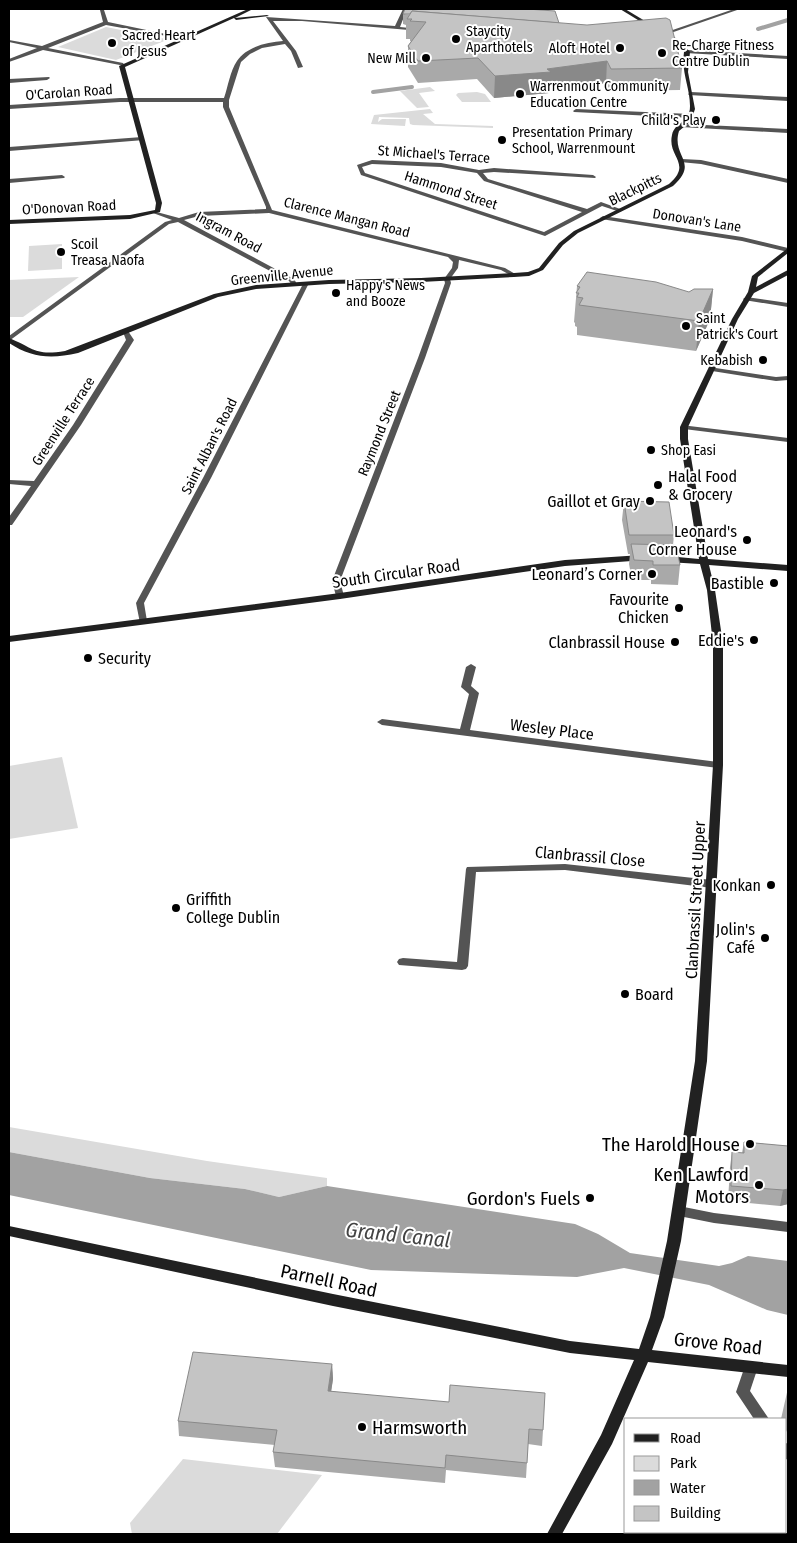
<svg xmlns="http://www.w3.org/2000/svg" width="797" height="1543" font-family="'Fira Sans Condensed',sans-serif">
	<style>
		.green { fill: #dbdbdb }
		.water { fill: #a2a2a2 }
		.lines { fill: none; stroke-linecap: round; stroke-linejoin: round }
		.stream { stroke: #a2a2a2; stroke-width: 4 }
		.street { fill: #545454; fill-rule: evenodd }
		.secondary { fill: #212121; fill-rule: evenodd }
		.wall { fill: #a9a9a9 }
		.shaded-wall { fill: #898989 }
		.building { fill: #c4c4c4; stroke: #898989 }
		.poi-dot { fill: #000; stroke: #fff; stroke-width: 2 }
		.labels { text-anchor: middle; stroke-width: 4; stroke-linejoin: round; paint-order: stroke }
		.far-poi-label { font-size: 14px; fill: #000; stroke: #fff; text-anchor: start }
		.far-street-label { font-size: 14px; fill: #000; stroke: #fff }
		.poi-label { font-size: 16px; fill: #000; stroke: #fff; text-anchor: end }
		.street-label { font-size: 16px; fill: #000; stroke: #fff }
		.near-poi-label { font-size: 19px; fill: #000; stroke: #fff; text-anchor: end }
		.near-street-label { font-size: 19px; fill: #000; stroke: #fff }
		.near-water-label { font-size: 21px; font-style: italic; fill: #434343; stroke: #fff }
	</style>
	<rect width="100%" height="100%" fill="#fff"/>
	<g class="green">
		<path d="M106 27 166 39 167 40 116 60 58 47Z"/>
		<path d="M430 87 435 91 419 93 429 107 417 108 400 91Z"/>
		<path d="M477 92 485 94 491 102H462L456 95 458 93Z"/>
		<path d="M430 109 433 113 423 114 435 124 493 126V128L413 125 410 124 409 118 379 117 378 122 382 119H406L405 126 371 124 374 115Z"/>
		<path d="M62 244V269L28 271 29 246Z"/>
		<path d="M79 277 23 317H9V280Z"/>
		<path d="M62 757 78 828 9 839V766Z"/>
		<path d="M9 1127 207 1161 327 1178V1186L279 1197 245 1189 150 1178 9 1152Z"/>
		<path d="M183 1459 322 1475 277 1534H132L130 1523Z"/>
	</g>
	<path class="water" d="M9 1152 150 1178 245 1189 279 1197 327 1186 575 1224 598 1234 630 1253 719 1266 732 1263 748 1256 788 1261V1315L767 1310 709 1285 624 1268 577 1277 371 1270 9 1195Z"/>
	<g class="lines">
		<g class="stream">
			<path d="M758 29 788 20"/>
			<path d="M373 92 412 87"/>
		</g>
		<g class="street">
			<path d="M101 9 104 10 108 22 185 38 183 39 106 25 48 48 123 63 125 66 43 50 9 62V59L37 48 9 42V40L42 46 103 22 100 10Z"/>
			<path d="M403 9H407L400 27 419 29 421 31 302 21H273L296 51 303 67 298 68 291 51 285 44 262 48 250 54 241 62 229 100V107L272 210 505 268 517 275 512 276 501 270 459 260 458 268 450 279 451 283 425 358 340 581 344 596 340 599 336 596 332 581 418 358 445 283 444 279 452 268 453 262 448 257 269 213 199 216 184 220 294 279 297 284 296 285H292L289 281 178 222 169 224 9 341V336L165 222 172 220 153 213V211L179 218 199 212 266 209V207L223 107V102H120L9 109V105L120 98H224C228 87 230 71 237 61 246 47 267 42 283 41L266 17 395 26Z"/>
			<path d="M734 9H740L662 36 658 35Z"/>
			<path d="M687 50 788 56V59L685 53Z"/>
			<path d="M49 77 50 78 47 80 9 83V79Z"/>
			<path d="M691 92 788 97V101L689 95 688 94Z"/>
			<path d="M576 109 691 114 694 116 691 118 574 112 573 111Z"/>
			<path d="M683 124 788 129V133L681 127V125Z"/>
			<path d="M142 137 144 138V140L9 151V147Z"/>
			<path d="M682 159 701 160 788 179V183L701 164 680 162 679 161Z"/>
			<path d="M372 160 441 163 479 170 494 168 593 175 596 177 595 178 494 172 483 173 488 179 587 209 601 202 623 210 620 212 602 206 545 236 361 175 357 165ZM372 164 441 167 477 173 484 181 582 212 544 232 365 173 362 167Z"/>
			<path d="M62 175 65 177 64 178 9 183V179Z"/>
			<path d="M603 216 742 237 788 248V252L742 241 601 219 600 218Z"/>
			<path d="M304 282 309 283 211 478 144 603 147 621 146 623H140L136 603 203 478Z"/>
			<path d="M746 297 788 303V307L744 300 743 299Z"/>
			<path d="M124 331H128L134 340 81 425 12 525H9V517L31 486 9 484V480L34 481 73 425 126 340 123 332Z"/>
			<path d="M709 367 776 377 788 376V380L776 381 712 371H709Z"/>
			<path d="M681 425 788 438V442L684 429H681Z"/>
			<path d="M471 664 476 667 471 686 479 693 470 730 718 762 723 765 718 768 382 725 377 722 382 719 460 729 469 694 461 687 466 667Z"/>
			<path d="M565 864 712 880 717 884 712 888 565 870 476 872 468 966 466 969 462 970 399 965 397 962 399 959 403 958 457 962 466 869 467 867Z"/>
			<path d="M679 1206 714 1213 788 1222V1232L714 1223 674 1215 672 1211 674 1207Z"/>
			<path d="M751 1361 756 1363 758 1367 750 1391 769 1419H754L736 1392 746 1363Z"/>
			<path d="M786 1443 788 1444V1460L786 1459Z"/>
		</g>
		<g class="secondary">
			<path d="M248 9H253L235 18 267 15 269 16 236 20 234 18 125 67 162 203 160 212 130 219 9 224V220L130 215 155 210 156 203 119 66Z"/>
			<path d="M620 9H625L655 27 651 28Z"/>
			<path d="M663 33C674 34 683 44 690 52L688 72 695 109 691 121 679 131C671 157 700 162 673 186L578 233 563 245 543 270 529 276 514 277 421 282 329 284 256 289 218 297 78 353C51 359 32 358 9 343V338C34 348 34 356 65 351L214 294 256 285 329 280 421 278 514 273 528 272 539 268 559 243 574 231 669 184C693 163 667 157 672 135 675 121 690 124 690 106 690 87 681 73 684 52L677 44 663 35Z"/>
			<path d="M788 248V253L758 277 756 287 786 271 788 270V275L754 293 738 319 688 427V439L708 559 788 565V571L709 565 715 590 723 644V765L707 1061 681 1241 664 1317 652 1350 788 1365V1377L648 1362 612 1444 562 1534H547L601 1435 634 1360 570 1353 333 1306 9 1236V1226L333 1294 570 1341 639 1349 650 1317 667 1241 695 1061 713 765V644L707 590 700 564 667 562 663 559 667 556 699 559 680 439V427L732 319 748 292 752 276Z"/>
			<path d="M642 555 645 556 646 558 645 560 565 566 340 599 9 642V636L340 593 565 560Z"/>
		</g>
	</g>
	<g class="wall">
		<path d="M403 14 559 23 682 68 680 90 610 91 606 83 550 90 549 93 494 98 477 79 418 83 408 67V46L411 41H410V39H406V25L403 24Z"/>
		<path d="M577 286 689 292 713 289 710 319 696 351 577 335V327L575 326V323L574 322Z"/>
		<path d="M624 501 674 535 673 545 680 565 678 585 651 584V580H632L629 564 630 554H628L622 520Z"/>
		<path d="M744 1142 788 1146V1204L780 1206 728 1201 730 1167 732 1152 742 1153Z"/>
		<path d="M332 1364 333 1379 331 1391 543 1430 542 1446 528 1444 526 1478 446 1470 445 1483 275 1467 273 1452 275 1445 179 1436 178 1421Z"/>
		<path d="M788 1388V1434L786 1430V1419H781Z"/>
	</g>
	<g class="shaded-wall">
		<path d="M607 61 606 83 550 90 549 93 494 98 495 76Z"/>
		<path d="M713 289 710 319 696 351 699 321Z"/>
		<path d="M788 1189V1204L780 1206 783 1190Z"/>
		<path d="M332 1364 333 1379 329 1406 328 1391Z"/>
	</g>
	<g class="building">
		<path d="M405 9H527L555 11 559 23 412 11 410 14H403Z"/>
		<path d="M412 11 587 25 666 18 670 20 682 68 611 69 607 61 547 69 551 72 495 76 478 58 418 61 408 46 426 22 410 21 412 19H407Z"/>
		<path d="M587 272 656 282 689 292 694 289H713L699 321 579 305 583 298 577 297 579 293H576L580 287 577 286Z"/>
		<path d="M624 501 669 502 674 535H629Z"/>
		<path d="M631 544 676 545 680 565H653V561L634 560Z"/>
		<path d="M744 1142 788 1146V1189L783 1190 731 1186 732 1152 744 1153Z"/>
		<path d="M193 1352 332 1364 328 1391 449 1402 450 1385 545 1393 543 1430 529 1429 527 1463 446 1455 445 1468 273 1452 277 1430 178 1421Z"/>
		<path d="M650 1532H657L660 1534H648Z"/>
	</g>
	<g class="poi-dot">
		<circle cx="456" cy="39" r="5"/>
		<circle cx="112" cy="43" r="5"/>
		<circle cx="620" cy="48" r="5"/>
		<circle cx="662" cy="53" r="5"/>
		<circle cx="426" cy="58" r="5"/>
		<circle cx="520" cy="94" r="5"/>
		<circle cx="716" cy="120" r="5"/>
		<circle cx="502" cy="140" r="5"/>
		<circle cx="61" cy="252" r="5"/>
		<circle cx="336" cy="293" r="5"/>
		<circle cx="686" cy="326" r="5"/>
		<circle cx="763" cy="360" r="5"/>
		<circle cx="651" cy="450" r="5"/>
		<circle cx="658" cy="485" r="5"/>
		<circle cx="650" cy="501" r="5"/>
		<circle cx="747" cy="540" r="5"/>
		<circle cx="652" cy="574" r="5"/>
		<circle cx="774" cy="583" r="5"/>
		<circle cx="679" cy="608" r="5"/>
		<circle cx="754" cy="640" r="5"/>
		<circle cx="675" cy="642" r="5"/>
		<circle cx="88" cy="658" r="5"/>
		<circle cx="771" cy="885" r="5"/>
		<circle cx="176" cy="908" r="5"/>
		<circle cx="765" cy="938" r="5"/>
		<circle cx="625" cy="994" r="5"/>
		<circle cx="750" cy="1144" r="5"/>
		<circle cx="759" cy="1185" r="5"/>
		<circle cx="590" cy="1198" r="5"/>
		<circle cx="362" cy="1427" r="5"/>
	</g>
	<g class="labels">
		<g class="far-poi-label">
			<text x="466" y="36">Staycity<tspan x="466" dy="16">Aparthotels</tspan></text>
			<text x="122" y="40">Sacred Heart<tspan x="122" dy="16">of Jesus</tspan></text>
			<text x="672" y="50">Re-Charge Fitness<tspan x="672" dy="16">Centre Dublin</tspan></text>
			<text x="610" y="53" text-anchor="end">Aloft Hotel</text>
			<text x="416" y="63" text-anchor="end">New Mill</text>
			<text x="530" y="91">Warrenmout Community<tspan x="530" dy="16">Education Centre</tspan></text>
			<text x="706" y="125" text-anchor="end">Child's Play</text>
			<text x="512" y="137">Presentation Primary<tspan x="512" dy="16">School, Warrenmount</tspan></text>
			<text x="71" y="249">Scoil<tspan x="71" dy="16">Treasa Naofa</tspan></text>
			<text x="346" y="290">Happy's News<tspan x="346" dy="16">and Booze</tspan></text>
			<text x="696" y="323">Saint<tspan x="696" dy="16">Patrick's Court</tspan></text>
			<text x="753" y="365" text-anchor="end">Kebabish</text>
			<text x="661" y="455">Shop Easi</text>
		</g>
		<g class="far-street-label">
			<text transform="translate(69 92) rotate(-4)" y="5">O'Carolan Road</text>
			<text transform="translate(434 154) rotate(4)" y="5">St Michael's Terrace</text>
			<text transform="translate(635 189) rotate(-26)" y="5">Blackpitts</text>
			<text transform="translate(451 190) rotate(18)" y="5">Hammond Street</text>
			<text transform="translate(69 207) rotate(-3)" y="5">O'Donovan Road</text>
			<text transform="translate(347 217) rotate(14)" y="5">Clarence Mangan Road</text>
			<text transform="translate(697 220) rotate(9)" y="5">Donovan's Lane</text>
			<text transform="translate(229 232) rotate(28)" y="5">Ingram Road</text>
			<text transform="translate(282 275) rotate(-6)" y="5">Greenville Avenue</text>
			<text transform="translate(63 421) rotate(-57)" y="5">Greenville Terrace</text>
			<text transform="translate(379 433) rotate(-68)" y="5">Raymond Street</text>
			<text transform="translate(209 446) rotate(-63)" y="5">Saint Alban's Road</text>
		</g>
		<g class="poi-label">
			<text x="668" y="482" text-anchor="start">Halal Food<tspan x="668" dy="18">&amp; Grocery</tspan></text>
			<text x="640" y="507">Gaillot et Gray</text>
			<text x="737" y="537">Leonard's<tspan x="737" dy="18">Corner House</tspan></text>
			<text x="642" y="580">Leonard’s Corner</text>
			<text x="764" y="589">Bastible</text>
			<text x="669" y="605">Favourite<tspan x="669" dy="18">Chicken</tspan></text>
			<text x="744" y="646">Eddie's</text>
			<text x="665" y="648">Clanbrassil House</text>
			<text x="98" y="664" text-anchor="start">Security</text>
			<text x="761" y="891">Konkan</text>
			<text x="186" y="905" text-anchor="start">Griffith<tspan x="186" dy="18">College Dublin</tspan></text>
			<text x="755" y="935">Jolin's<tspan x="755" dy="18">Café</tspan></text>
			<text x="635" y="1000" text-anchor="start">Board</text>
		</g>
		<g class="street-label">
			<text transform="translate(396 573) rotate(-8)" y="6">South Circular Road</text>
			<text transform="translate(552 729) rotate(7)" y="6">Wesley Place</text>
			<text transform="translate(590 856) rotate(5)" y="6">Clanbrassil Close</text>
			<text transform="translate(695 900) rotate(-87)" y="6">Clanbrassil Street Upper</text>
		</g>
		<g class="near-poi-label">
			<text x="740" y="1151">The Harold House</text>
			<text x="749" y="1181">Ken Lawford<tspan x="749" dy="22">Motors</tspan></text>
			<text x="580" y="1205">Gordon's Fuels</text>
			<text x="372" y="1434" text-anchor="start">Harmsworth</text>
		</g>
		<g class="near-street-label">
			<text transform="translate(329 1280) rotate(12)" y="7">Parnell Road</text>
			<text transform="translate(718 1343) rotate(6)" y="7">Grove Road</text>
		</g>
		<g class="near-water-label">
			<text transform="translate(398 1235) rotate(6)" y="7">Grand Canal</text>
		</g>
	</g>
	<rect width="797" height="1543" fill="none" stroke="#000000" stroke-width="20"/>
	<rect x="624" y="1418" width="162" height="115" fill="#ffffff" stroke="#999999"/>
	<rect x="634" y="1434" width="25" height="8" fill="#212121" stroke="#999999"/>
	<text x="670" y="1443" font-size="15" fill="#000000">Road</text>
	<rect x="634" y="1456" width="25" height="15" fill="#dbdbdb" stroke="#999999"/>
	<text x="670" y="1468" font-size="15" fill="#000000">Park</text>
	<rect x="634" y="1480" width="25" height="15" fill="#a2a2a2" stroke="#999999"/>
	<text x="670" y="1493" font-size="15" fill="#000000">Water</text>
	<rect x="634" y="1506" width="25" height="15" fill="#c4c4c4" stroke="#999999"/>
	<text x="670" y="1518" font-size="15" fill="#000000">Building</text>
</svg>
